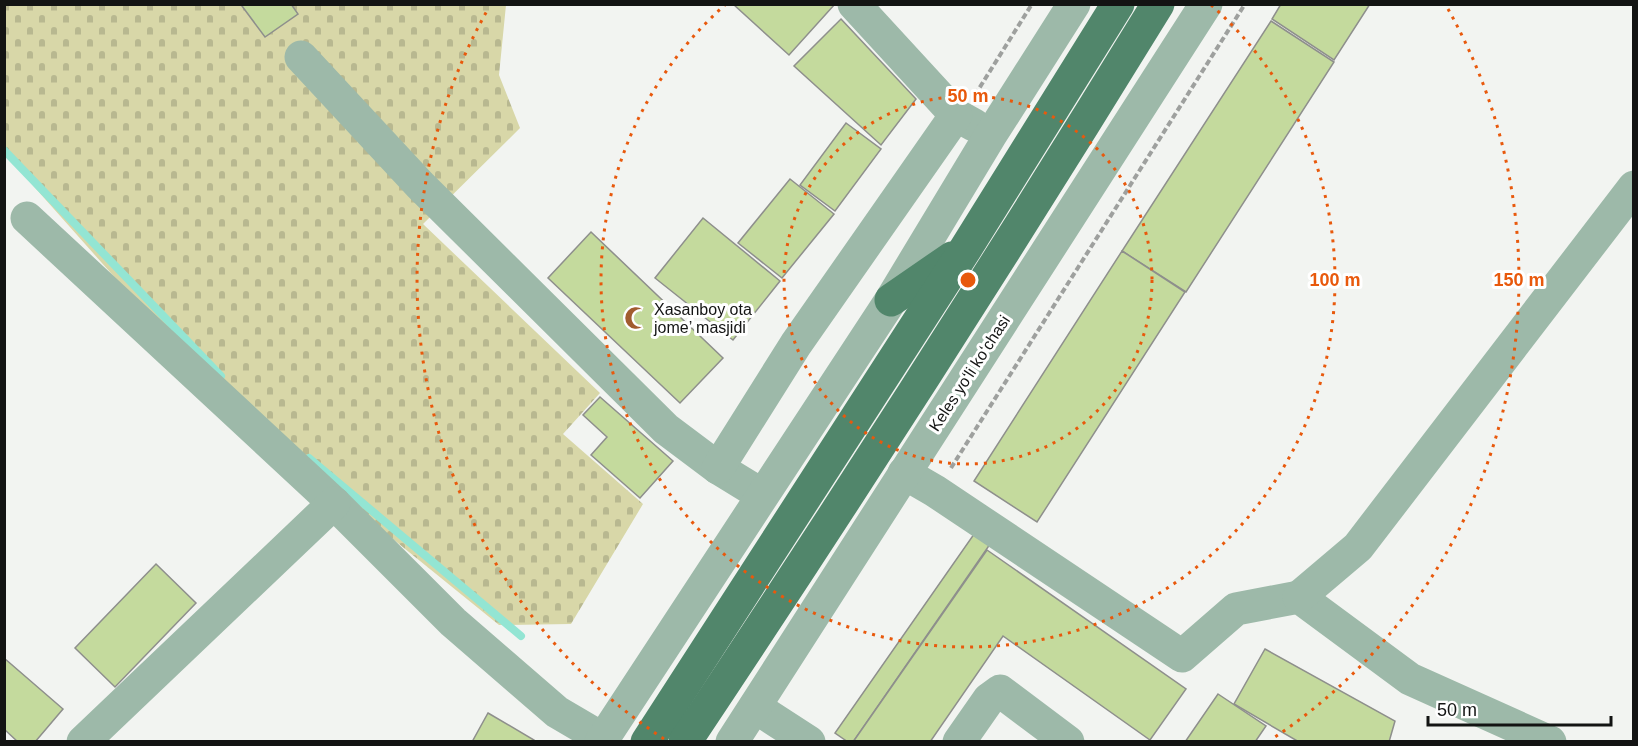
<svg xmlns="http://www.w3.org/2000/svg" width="1638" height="746" font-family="Helvetica,sans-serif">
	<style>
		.cemetery { fill: url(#cemetery-stones) }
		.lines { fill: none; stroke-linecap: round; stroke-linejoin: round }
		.stream { stroke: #93e5d3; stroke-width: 8 }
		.building { fill: #c4da9d; stroke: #8e8f8c; stroke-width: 1.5 }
		.path { stroke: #9ea09e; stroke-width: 4; stroke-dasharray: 6 3; stroke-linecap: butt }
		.minor { stroke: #9db9a9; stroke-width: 33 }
		.major { stroke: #51866b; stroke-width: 33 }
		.ring { fill: none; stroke: #e8590c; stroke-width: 3; stroke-dasharray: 3 6 }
		.labels { text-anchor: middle; stroke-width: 6; stroke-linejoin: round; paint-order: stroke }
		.poi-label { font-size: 16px; fill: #131413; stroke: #fff; text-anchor: start }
		.street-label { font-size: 16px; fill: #131413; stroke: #fff }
		.centre { fill: #e8590c; stroke: #fff; stroke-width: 3 }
		.ring-label { font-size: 18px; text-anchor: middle; font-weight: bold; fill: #e8590c; stroke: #fff; stroke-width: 6; stroke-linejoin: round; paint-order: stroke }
	</style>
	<defs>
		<pattern id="cemetery-stones" width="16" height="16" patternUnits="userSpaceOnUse" patternTransform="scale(1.5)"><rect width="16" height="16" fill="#d8d7a8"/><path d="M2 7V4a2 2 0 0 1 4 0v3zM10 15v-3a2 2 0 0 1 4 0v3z" fill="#b8b890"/></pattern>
	</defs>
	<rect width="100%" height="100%" fill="#f2f4f1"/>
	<path class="cemetery" d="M4 5H506L499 75 520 128 423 224 600 393 563 434 643 504 571 624 499 625 230 407 5 154Z"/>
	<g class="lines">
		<g class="stream">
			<path d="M4 150 221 376"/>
			<path d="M309 458 521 636"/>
		</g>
	</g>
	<g class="building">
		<path d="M244 4H291L298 14 265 37 242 6Z"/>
		<path d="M733 4H835L789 55Z"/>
		<path d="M1281 4H1370L1334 60 1272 19Z"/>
		<path d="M841 19 916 99 881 145 794 66Z"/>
		<path d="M1271 21 1334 62 1186 292 1122 251Z"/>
		<path d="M846 123 881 149 835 211 800 185Z"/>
		<path d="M790 179 834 214 782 278 738 243Z"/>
		<path d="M703 218 780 281 733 340 655 278Z"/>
		<path d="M591 232 723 358 680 403 548 278Z"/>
		<path d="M1122 251 1185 292 1037 522 974 481Z"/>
		<path d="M600 397 673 461 640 498 591 455 607 437 583 415Z"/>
		<path d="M979 527 995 537 853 742H848L835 733Z"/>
		<path d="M987 550 1186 689 1150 740 1003 636 930 742H853Z"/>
		<path d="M156 564 196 603 115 687 75 648Z"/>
		<path d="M1265 649 1395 721 1389 742H1299L1234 704Z"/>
		<path d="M4 658 63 709 35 742H18L4 729Z"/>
		<path d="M1218 694 1266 726 1255 742H1185Z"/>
		<path d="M488 713 534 740 533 742H472Z"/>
	</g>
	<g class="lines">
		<g class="path">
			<path d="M975 95 1032 4"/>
			<path d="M951 468 1245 4"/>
		</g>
		<g class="minor">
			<path d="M854 4 956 115 974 125"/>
			<path d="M301 57 420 185 666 429 718 468 762 495"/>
			<path d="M27 218 334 503 453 622 557 712 603 739"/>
			<path d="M718 468 796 344 956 115"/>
			<path d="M904 473 935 491 1182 656 1236 609 1299 597 1410 679 1550 742"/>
			<path d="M1299 597 1358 547 1634 187"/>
			<path d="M755 707 809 742"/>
			<path d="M83 742 334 503"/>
			<path d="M601 742 891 300 990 136 1074 4"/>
			<path d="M732 742 1206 4"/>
			<path d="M959 742 989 699 1000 691 1068 742"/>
		</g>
		<g class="major">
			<path d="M891 300 952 258"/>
			<path d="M647 742 966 248 1118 4"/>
			<path d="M685 742C847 499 1005 253 1158 4"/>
		</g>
	</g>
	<g class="ring">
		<circle cx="968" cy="280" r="184"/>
		<path d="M1211 5A367 367 0 1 1 725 5"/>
		<path d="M664 739A551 551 0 0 1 488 9M1448 9A551 551 0 0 1 1272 739"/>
	</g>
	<defs>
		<g id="mosque-bare" transform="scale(1.8)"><path d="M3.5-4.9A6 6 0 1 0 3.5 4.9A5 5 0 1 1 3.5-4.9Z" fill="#a15c2f" stroke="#fff" stroke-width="2.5" paint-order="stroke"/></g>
	</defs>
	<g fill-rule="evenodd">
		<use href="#mosque-bare" x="636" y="318"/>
	</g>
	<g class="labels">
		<g class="poi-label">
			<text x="654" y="315">Xasanboy ota<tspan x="654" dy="18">jome’ masjidi</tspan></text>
		</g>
		<g class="street-label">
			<text transform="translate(969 373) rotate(-57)" y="6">Keles yoʻli koʻchasi</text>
		</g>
	</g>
	<circle cx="968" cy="280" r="9" class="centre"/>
	<g class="ring-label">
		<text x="968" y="102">50 m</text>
		<text x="1335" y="286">100 m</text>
		<text x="1519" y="286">150 m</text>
	</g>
	<rect width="1638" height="746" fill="none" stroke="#131413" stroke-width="12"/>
	<path d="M1428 716v9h183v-9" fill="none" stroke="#131413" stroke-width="3"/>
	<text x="1437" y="716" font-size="18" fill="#131413" stroke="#ffffff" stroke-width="4.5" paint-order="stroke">50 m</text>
</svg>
